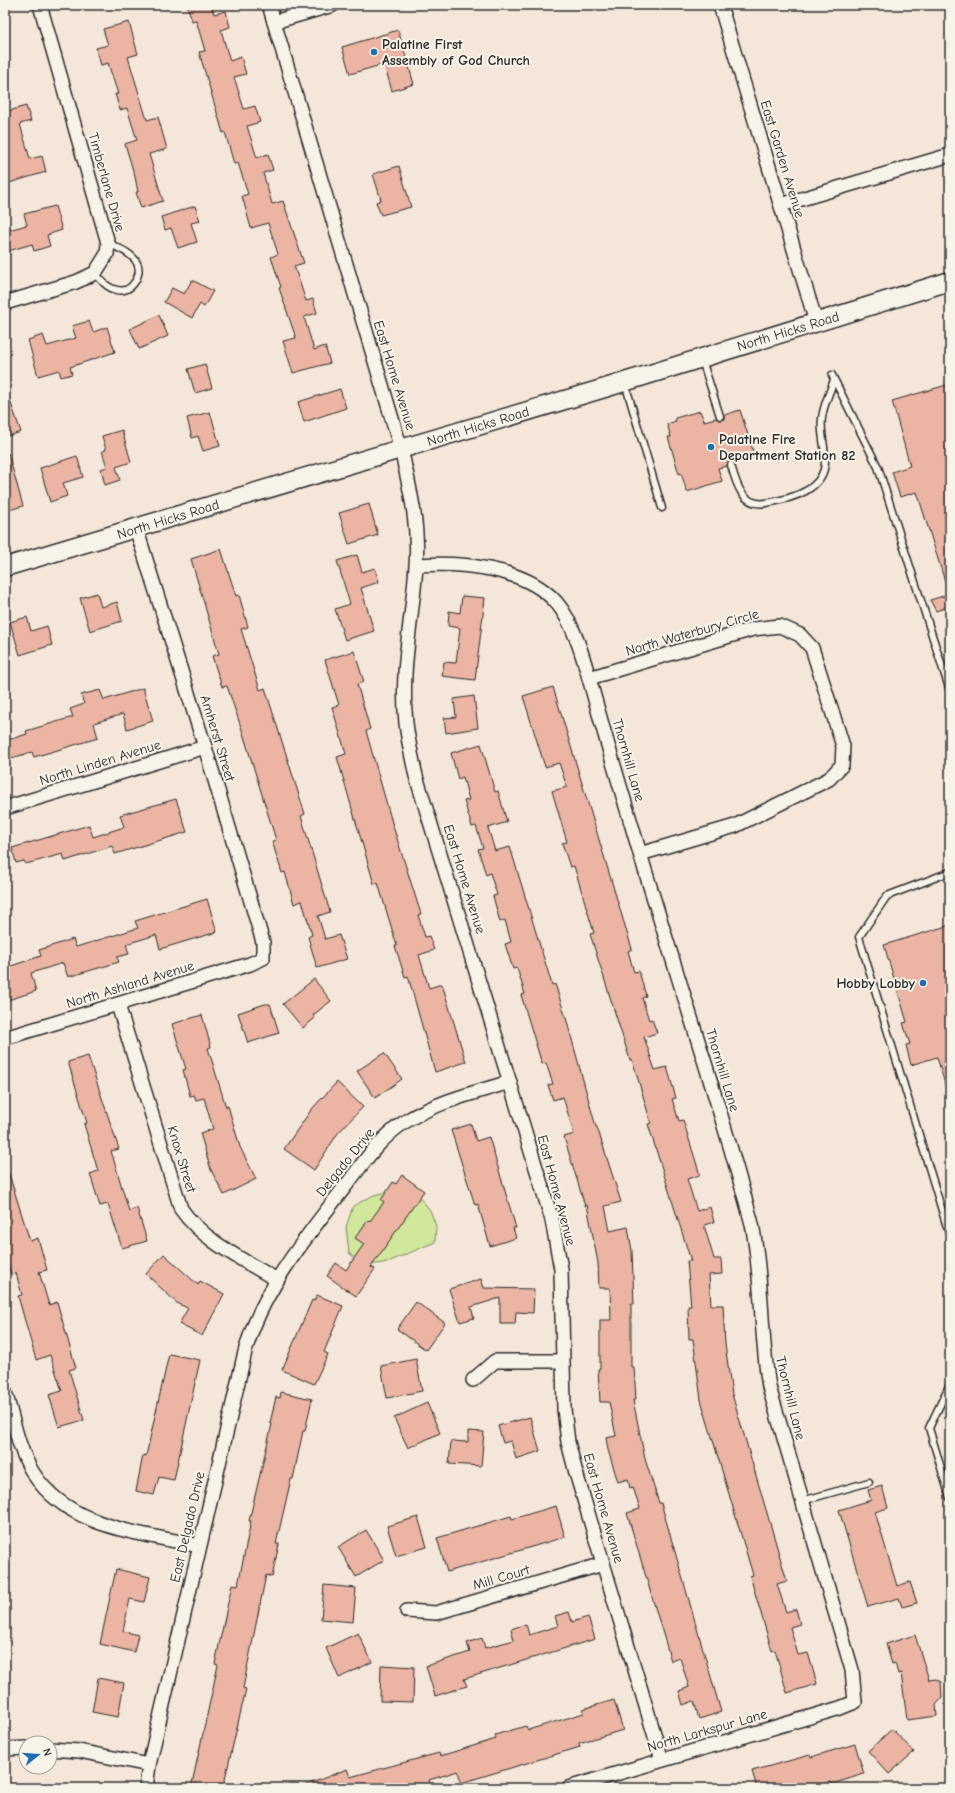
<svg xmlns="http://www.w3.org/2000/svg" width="955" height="1793" font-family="'Comic Neue',sans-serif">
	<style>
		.green { fill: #d1e79c; stroke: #7e8964 }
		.building { fill: #ecb4a2; stroke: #2b2b2b }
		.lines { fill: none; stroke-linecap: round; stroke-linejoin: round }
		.lane-casing { stroke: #2b2b2b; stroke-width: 9 }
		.street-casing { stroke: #2b2b2b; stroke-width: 16 }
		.secondary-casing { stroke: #2b2b2b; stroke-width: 21 }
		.lane { stroke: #f7f3e8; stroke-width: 6 }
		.street { stroke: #f7f3e8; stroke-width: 13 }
		.secondary { stroke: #f7f3e8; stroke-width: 18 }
		.poi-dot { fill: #1f6fb2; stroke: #f7f3e8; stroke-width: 1.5 }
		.labels { text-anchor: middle; stroke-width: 4; stroke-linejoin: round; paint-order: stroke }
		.poi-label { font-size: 14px; font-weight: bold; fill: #2b2b2b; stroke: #f7f3e8; text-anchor: start }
		.street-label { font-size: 14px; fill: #2b2b2b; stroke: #f7f3e8 }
	</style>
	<rect width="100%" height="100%" fill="#f5e6da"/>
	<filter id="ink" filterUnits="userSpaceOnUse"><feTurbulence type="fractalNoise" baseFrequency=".025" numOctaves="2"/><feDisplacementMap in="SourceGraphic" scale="8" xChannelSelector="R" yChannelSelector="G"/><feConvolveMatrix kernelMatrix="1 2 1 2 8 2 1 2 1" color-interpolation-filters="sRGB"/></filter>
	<g filter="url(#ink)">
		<path class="green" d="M400 1189 419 1197 430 1210 436 1226 435 1242 388 1262 364 1266 349 1253 346 1227 353 1206 374 1195Z"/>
		<g class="building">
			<path d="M187 5H211L214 14 226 11 230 27 221 30 230 61 241 57 246 74 234 77 244 109 255 106 260 122 247 126 257 158 268 154 273 170 263 173 272 204 283 201 304 263 294 266 306 301 313 299 317 313 304 317 314 350 325 346 330 363 293 373 283 341 296 338 279 288 281 287 271 257 278 254 268 223 251 228 242 196 248 194 238 163 234 164 225 132 223 133 199 52 205 51 196 20 192 21Z"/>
			<path d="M129 22 138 54 128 57 147 120 158 117 167 149 149 154 163 201 141 208 136 192H138L135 177 125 144 137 140 127 108 120 110 115 94H118L108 63 101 65 96 48 108 45 103 29Z"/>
			<path d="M398 30 414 84 392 91 384 64 350 74 342 47Z"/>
			<path d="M26 106 31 121 20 124 30 159 42 156 46 172 9 183 5 169V112Z"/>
			<path d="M399 166 411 207 381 215 376 202 381 200 373 174Z"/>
			<path d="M55 206 62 230 47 235 50 246 34 251 32 244 5 252V231L27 225 24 214Z"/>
			<path d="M195 206 200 221 191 223 197 242 178 248 171 228 165 230 161 217Z"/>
			<path d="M192 280 213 291 204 307 200 304 192 318 164 302 172 288 184 294Z"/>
			<path d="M159 315 168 336 139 349 130 329Z"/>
			<path d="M89 321 93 332 107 327 115 352 70 367 72 374 61 377 59 370 38 376 28 340 43 335 47 346 76 338 72 326Z"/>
			<path d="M205 364 212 388 195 393 188 369Z"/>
			<path d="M950 384V587L947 588 917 492 900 497 892 472 910 466 892 401Z"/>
			<path d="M340 389 346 408 304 422 298 402Z"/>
			<path d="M5 392H7L21 432 5 437Z"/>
			<path d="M740 410 755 457 735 463 732 461H729L727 466 718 468 722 481 687 492 681 473 679 474 668 437H671L667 424 676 421 675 418 700 411 704 421 716 418 721 420 724 419V415Z"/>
			<path d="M210 412 220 446 203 451 198 436 192 438 187 418Z"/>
			<path d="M122 430 131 462 116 467 120 480 105 485 101 469 107 467 102 451 106 450 102 436Z"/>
			<path d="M8 453 23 506 5 511V454Z"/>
			<path d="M77 456 83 477 63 483 67 496 50 502 40 468Z"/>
			<path d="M369 504 378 535 349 544 339 513Z"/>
			<path d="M221 549 236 596 239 595 248 627 241 629 260 690 265 688 305 814 301 816 330 912 318 916 325 939 339 935 347 959 317 968 308 937 312 935 302 901 294 904 285 872 282 873 272 841 276 840 242 730 227 686 222 687 212 656 219 654 191 559Z"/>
			<path d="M357 555 362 572 375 568 379 582 361 588 374 631 345 640 335 609 350 604 337 561Z"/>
			<path d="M97 593 101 607 117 602 122 621 90 631 80 598Z"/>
			<path d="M950 594V606L936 611 930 600Z"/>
			<path d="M462 596 485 598 475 680 442 676 444 662 456 663 460 628 448 626 449 611 460 613Z"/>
			<path d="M27 617 31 631 47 626 52 645 20 655 10 622Z"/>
			<path d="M354 651 364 682 357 684 370 729 366 731 393 826 421 914 418 915 425 937 429 936 434 950 419 955 429 988 442 984 466 1062 435 1072 408 976 405 977 395 946H397L378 883 374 884 337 757 346 754 332 707 339 705 325 660Z"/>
			<path d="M553 687 632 949 628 951 634 972 639 971 646 996 642 998 649 1020 652 1019 657 1033 644 1037 655 1070 667 1067 676 1098 672 1099 679 1121 683 1120 700 1175 687 1179 697 1211 710 1207 714 1222 704 1225 714 1259H721L722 1274 709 1275 711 1305H723L725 1344 732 1394 787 1581 777 1584 786 1612 796 1609 800 1624 790 1627 798 1655 808 1653 817 1684 787 1693 775 1650 772 1651 750 1576 753 1575 701 1400 693 1339H689L688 1306H691L687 1261H691L648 1124 651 1123 632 1059 630 1060 590 934 594 933 574 866 570 867 562 843 567 842 552 791 567 787 559 763 545 767 523 696Z"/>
			<path d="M143 688 153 721 127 729 123 714 94 723 98 738 34 757 32 752 5 760V741L27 734 26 731 73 717 70 709 84 704 81 695 100 690 104 700Z"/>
			<path d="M474 696 478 728 446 733 444 718 456 717 454 699Z"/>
			<path d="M481 744 495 792 498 791 507 822 488 828 495 851 510 847 552 985 555 984 566 1018 596 1127H597L621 1202 605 1206 610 1231 628 1227 632 1251 634 1304H631V1367H634L636 1400H633L645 1459 659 1503H661L721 1712 699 1719 694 1701 683 1705 679 1691 689 1687 680 1658 671 1661 627 1513 640 1509 633 1487 630 1488 628 1479 618 1482 608 1450 606 1438 616 1436 609 1402H600L598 1369H600V1320H611L610 1288H599L598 1263 587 1205 585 1206 564 1137 574 1134 563 1097 553 1100 548 1085 553 1084 546 1063 542 1064 521 995 525 994 517 968 513 969 505 944 511 942 505 920 500 922 493 896 497 895 490 873 486 875 478 849 483 848 476 826 472 827 464 801 469 800 463 777 458 779 451 753Z"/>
			<path d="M176 799 187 832 115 854 112 846 65 861 63 854 26 864 24 861 16 863 12 848 89 825 93 837 124 827 120 815Z"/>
			<path d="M207 899 217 932 160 949 156 935 126 944 129 954 117 957 119 962 68 977 63 963 31 973 36 991 5 1001V968L41 956 39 950 73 939 76 947 138 928 135 921Z"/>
			<path d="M950 925V1090L947 1091 937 1057 911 1065 906 1045 910 1044 903 1023 907 1022 884 945Z"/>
			<path d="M314 979 331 1001 313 1015 315 1018 303 1028 283 1004Z"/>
			<path d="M265 1004H270L279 1033 248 1043 238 1013Z"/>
			<path d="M202 1015 211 1047 208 1048 226 1107 228 1106 240 1147 256 1179 224 1195 211 1170 200 1133 213 1129 204 1098 196 1100 194 1095 190 1096 183 1070 186 1069 172 1024Z"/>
			<path d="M384 1053 402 1079 375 1098 357 1071Z"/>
			<path d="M88 1056 119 1149 111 1151 129 1211 137 1208 147 1241 122 1248 108 1204 100 1206 90 1174 98 1171 84 1124 87 1123 68 1062Z"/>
			<path d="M337 1082 363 1107 338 1133 314 1170 284 1149 311 1110Z"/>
			<path d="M471 1124 476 1141 489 1137 516 1228H513L516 1238 490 1246 478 1204 475 1205 451 1130Z"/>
			<path d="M5 1171H8L30 1241 38 1238 47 1270 39 1272 49 1305 57 1302 76 1368 69 1370 84 1420 59 1427 49 1395 62 1391 50 1355 36 1360 18 1296 22 1295 16 1273 11 1274 5 1254Z"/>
			<path d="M402 1175 424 1191 371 1267 375 1269 356 1296 327 1276 336 1263 346 1270 364 1244 355 1238 368 1220 370 1221 384 1202 381 1200 393 1182 396 1184Z"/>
			<path d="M164 1254 198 1285 200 1281 224 1294 202 1336 179 1324 188 1308 178 1304 146 1274Z"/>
			<path d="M481 1279 484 1288 534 1289 533 1313 516 1312 515 1324H500V1298L471 1307 474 1318 460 1322 449 1289Z"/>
			<path d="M317 1295 343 1306 324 1352 328 1354 314 1384 282 1370 312 1300 314 1301Z"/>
			<path d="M416 1302 445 1323 426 1350 397 1329Z"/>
			<path d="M169 1354 200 1360 174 1480 159 1477 154 1495 136 1491 143 1455 146 1456Z"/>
			<path d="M416 1359 422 1391 387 1398 381 1366Z"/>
			<path d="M281 1392 312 1399 305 1431H303L293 1479H291L276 1544H279L272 1577 266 1575 243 1688 246 1689 223 1788H191L218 1665 215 1664 232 1584 238 1585 251 1521H249L272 1424 270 1423 276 1397 280 1398Z"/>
			<path d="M427 1403 440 1433 408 1448 394 1418Z"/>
			<path d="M530 1417 540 1451 516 1459 511 1441 503 1443 498 1426Z"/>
			<path d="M468 1431 484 1432 481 1466 449 1464 451 1441 468 1442Z"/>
			<path d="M882 1486 888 1508 875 1512 897 1586 910 1582 917 1603 902 1607 899 1598 868 1607 839 1510 871 1500 868 1490Z"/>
			<path d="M556 1506 565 1537 447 1572 437 1538 511 1516 512 1519Z"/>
			<path d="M418 1517 427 1547 396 1556 387 1526Z"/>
			<path d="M366 1530 384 1560 356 1577 338 1547Z"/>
			<path d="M116 1569 150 1577 144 1602 130 1599 123 1631 138 1635 134 1652 100 1644Z"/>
			<path d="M324 1585 356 1588 353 1622 321 1619Z"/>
			<path d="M569 1612 572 1622 588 1617 595 1639 464 1679 467 1686 435 1696 426 1666 470 1652 467 1643 482 1638 485 1648 514 1640 511 1629 526 1624 529 1635 558 1626 555 1616Z"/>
			<path d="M358 1633 372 1662 339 1678 326 1648Z"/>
			<path d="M915 1635 929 1680 936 1679 941 1682 942 1698 936 1705 937 1716 907 1720 901 1673 898 1674 895 1663 892 1664 886 1644Z"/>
			<path d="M381 1665 414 1667 413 1702 380 1701Z"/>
			<path d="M98 1678 124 1683 118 1717 92 1712Z"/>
			<path d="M614 1700 623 1730 579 1743 580 1747 461 1783 458 1771 429 1780 431 1788H299L347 1769 350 1777 439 1753 440 1756 496 1739 495 1735 526 1726 528 1730 584 1713 583 1709Z"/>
			<path d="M892 1729 914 1752 889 1774 868 1751Z"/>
			<path d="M855 1744 864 1774 832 1784 831 1782 811 1788H757L752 1771 810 1755 811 1757Z"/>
		</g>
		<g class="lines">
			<g class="lane-casing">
				<g id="lane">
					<path d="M95 273C102 281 107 288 117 290 131 294 143 275 137 263 132 253 118 248 108 243"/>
					<path d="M702 360 720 416"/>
					<path d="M832 375 878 467 950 691"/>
					<path d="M625 383 662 508"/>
					<path d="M731 465C736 483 742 507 766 503 791 499 827 490 825 458 825 446 820 431 822 418 823 406 830 392 834 380"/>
					<path d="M950 872 887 896 859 937 950 1237"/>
					<path d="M950 1384 929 1428 950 1498"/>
					<path d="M802 1501 869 1482"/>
				</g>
			</g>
			<g class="street-casing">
				<g id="street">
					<path d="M269 5 401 449C410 489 419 524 416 565 413 617 400 670 406 723 408 741 412 758 416 776L552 1220 561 1269 564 1409 568 1442 576 1473 662 1760"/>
					<path d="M720 5 816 322"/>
					<path d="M274 22 333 5"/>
					<path d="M781 205 950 155"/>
					<path d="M5 303 76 282 95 273 107 254 108 243 40 5"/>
					<path d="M417 565C460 562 525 567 556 602 577 626 587 672 596 703 607 743 619 783 631 823 670 957 716 1089 752 1224 763 1278 760 1333 769 1387L852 1670 855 1702 840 1708 568 1788"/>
					<path d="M589 678 753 629 780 626 800 635 812 648 843 746 842 765 829 779 735 826 640 854"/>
					<path d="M5 808 205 747"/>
					<path d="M118 1005 181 1209C203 1241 244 1260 277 1280"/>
					<path d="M5 1038 250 964 263 958V942L205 747 136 528"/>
					<path d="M473 1380 495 1361H562"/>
					<path d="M5 1392C13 1418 18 1449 33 1473 69 1529 140 1532 199 1546"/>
					<path d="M407 1611 436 1613 603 1564"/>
					<path d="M5 1749 26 1748"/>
					<path d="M50 1749 79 1751 149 1765"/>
					<path d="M146 1788 149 1765 245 1352C261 1292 306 1237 344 1188 362 1165 378 1140 403 1123 435 1102 474 1093 510 1082"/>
				</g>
			</g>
			<g class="secondary-casing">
				<path id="secondary" d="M5 567 605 388 950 281"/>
			</g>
			<use href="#lane" class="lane"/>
			<use href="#street" class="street"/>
			<use href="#secondary" class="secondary"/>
		</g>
	</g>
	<g class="poi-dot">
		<circle cx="374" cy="52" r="4"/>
		<circle cx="711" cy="447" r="4"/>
		<circle cx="923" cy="983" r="4"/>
	</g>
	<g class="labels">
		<g class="poi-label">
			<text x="382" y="49">Palatine First<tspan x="382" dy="16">Assembly of God Church</tspan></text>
			<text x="719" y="444">Palatine Fire<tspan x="719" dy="16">Department Station 82</tspan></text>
			<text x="915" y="988" text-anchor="end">Hobby Lobby</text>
		</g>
		<g class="street-label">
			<text transform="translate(783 159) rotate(73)" y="5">East Garden Avenue</text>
			<text transform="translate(107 182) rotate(74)" y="5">Timberlane Drive</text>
			<text transform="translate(788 331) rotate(-17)" y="5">North Hicks Road</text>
			<text transform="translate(395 375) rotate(73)" y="5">East Home Avenue</text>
			<text transform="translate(478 426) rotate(-17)" y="5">North Hicks Road</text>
			<text transform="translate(168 519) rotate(-17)" y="5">North Hicks Road</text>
			<text transform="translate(692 632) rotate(-16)" y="5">North Waterbury Circle</text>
			<text transform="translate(218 738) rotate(73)" y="5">Amherst Street</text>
			<text transform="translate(629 760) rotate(74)" y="5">Thornhill Lane</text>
			<text transform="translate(100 762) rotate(-17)" y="5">North Linden Avenue</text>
			<text transform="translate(465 879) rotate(73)" y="5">East Home Avenue</text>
			<text transform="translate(130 984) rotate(-17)" y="5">North Ashland Avenue</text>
			<text transform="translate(723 1070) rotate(73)" y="5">Thornhill Lane</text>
			<text transform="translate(182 1159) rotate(73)" y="5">Knox Street</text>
			<text transform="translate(345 1162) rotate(-51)" y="5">Delgado Drive</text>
			<text transform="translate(557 1190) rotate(75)" y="5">East Home Avenue</text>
			<text transform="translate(791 1398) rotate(76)" y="5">Thornhill Lane</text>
			<text transform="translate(604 1508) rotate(74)" y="5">East Home Avenue</text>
			<text transform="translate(187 1527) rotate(-77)" y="5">East Delgado Drive</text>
			<text transform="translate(501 1577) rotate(-16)" y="5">Mill Court</text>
			<text transform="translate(707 1730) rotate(-16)" y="5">North Larkspur Lane</text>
		</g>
	</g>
	<rect width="955" height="1793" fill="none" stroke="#f7f3e8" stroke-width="20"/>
	<rect x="10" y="10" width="935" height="1773" fill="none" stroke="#2b2b2b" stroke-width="1.5" filter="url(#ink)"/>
	<g transform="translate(38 1755) rotate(73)"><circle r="19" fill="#f7f3e8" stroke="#a5a39c"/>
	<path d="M0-3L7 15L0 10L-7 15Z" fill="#1f6fb2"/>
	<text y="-6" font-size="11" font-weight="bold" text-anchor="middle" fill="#2b2b2b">N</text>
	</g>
</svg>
